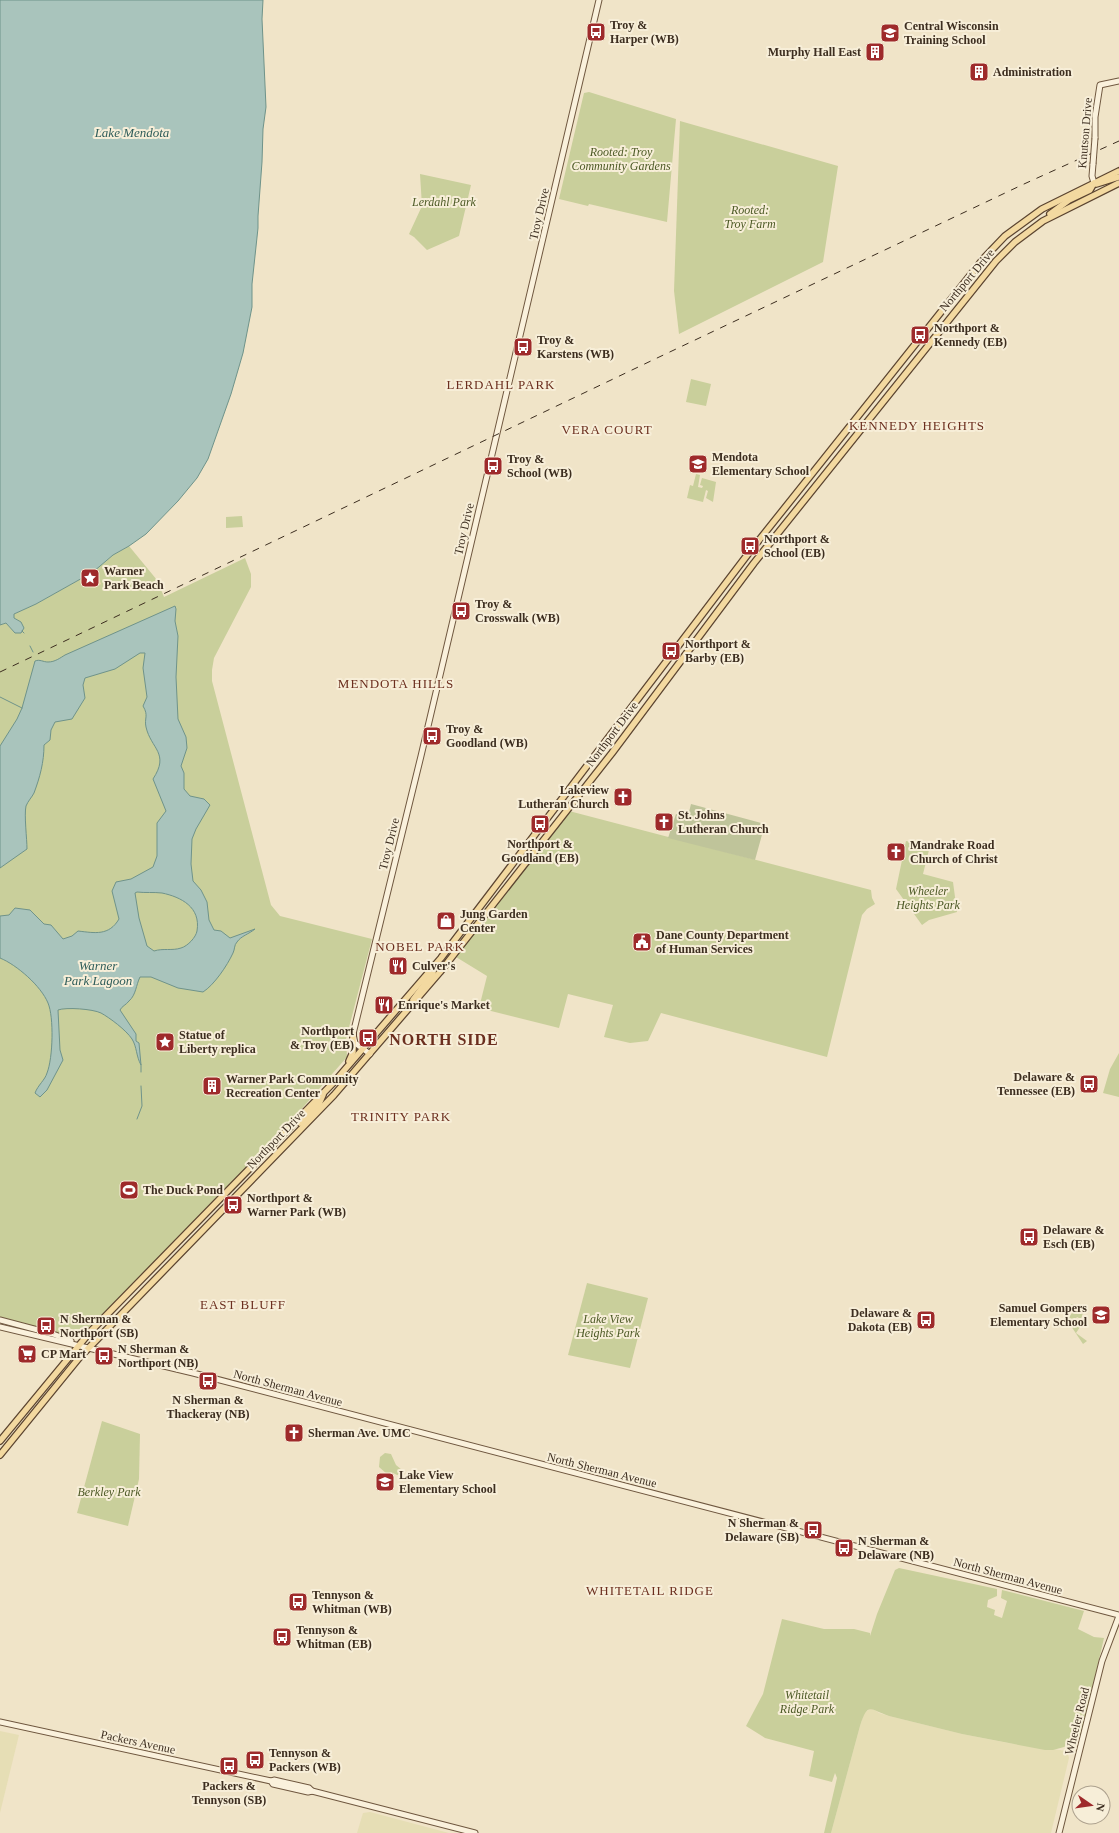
<svg xmlns="http://www.w3.org/2000/svg" width="1119" height="1833" font-family="Georgia,serif">
	<style>
		.farmland { fill: #e6deb5 }
		.green { fill: #c9cf9b }
		.sand { fill: #ecd9a5 }
		.cemetery { fill: #bfc49a }
		.water { fill: #a9c4bc; stroke: #6f938a; fill-rule: evenodd }
		.lines { fill: none; stroke-linecap: round; stroke-linejoin: round }
		.stream { stroke: #6f938a; stroke-width: 1 }
		.secondary-casing { stroke: #6f573f; stroke-width: 7 }
		.primary-casing { stroke: #5b4430; stroke-width: 8 }
		.secondary { stroke: #faf1dc; stroke-width: 5 }
		.primary { stroke: #f3d9a0; stroke-width: 5.5 }
		.rail { stroke: #3d2e20; stroke-width: 1; stroke-dasharray: 7 7; stroke-linecap: butt }
		.secondary-bridge-casing { stroke: #6f573f; stroke-width: 7; stroke-linecap: butt }
		.secondary-bridge { stroke: #faf1dc; stroke-width: 5 }
		.labels { text-anchor: middle; stroke-width: 4; stroke-linejoin: round; paint-order: stroke }
		.poi-label { font-size: 12px; font-weight: bold; fill: #3d2e20; stroke: #f7eed8; text-anchor: start }
		.street-label { font-size: 12px; fill: #3d2e20; stroke: #f7eed8 }
		.park-label { font-size: 12px; font-style: italic; fill: #4d5a26; stroke: #f7eed8 }
		.water-label { font-size: 13px; font-style: italic; fill: #2f5d5a; stroke: #f7eed8 }
		.neighbourhood-label { font-size: 13px; letter-spacing: 1px; fill: #6b2e1e; stroke: #f7eed8 }
		.district-label { font-size: 16px; font-weight: bold; letter-spacing: 1px; fill: #6b2e1e; stroke: #f7eed8 }
	</style>
	<rect width="100%" height="100%" fill="#f0e4c8"/>
	<g class="farmland">
		<path d="M870 1709 875 1710 879 1713 889 1716 962 1734 1008 1743 1067 1751 1069 1758 1051 1833H831L860 1726 864 1713Z"/>
		<path d="M0 1731 19 1735 0 1813Z"/>
		<path d="M370 1812 449 1833H357L363 1813Z"/>
	</g>
	<g class="green">
		<path d="M589 92 676 119 667 222 589 204 588 206 559 199 584 93Z"/>
		<path d="M680 121 838 166 823 262 679 334 674 291Z"/>
		<path d="M420 174 471 185 459 236 427 250 414 237 409 234 422 206Z"/>
		<path d="M691 379 711 384 706 406 686 402Z"/>
		<path d="M696 474 700 475 698 487 702 488 703 486 700 485 702 478 716 482 713 502 706 498 708 491 706 490 703 502 687 498 690 485 693 486Z"/>
		<path d="M242 516 243 527 226 528V517Z"/>
		<path d="M129 546 157 580 164 597 245 558 251 574V587L214 658 212 670V681L271 905 280 916 372 939 346 1039 347 1057 284 1129 146 1271 77 1339 0 1320V625L6 623 15 633 21 622 14 618V614L36 604 93 572 113 555Z"/>
		<path d="M569 811 871 890 872 898 875 904 867 909 862 915 827 1057 661 1013 648 1041 630 1043 604 1037 613 1005 568 994 559 1028 479 1008 487 976 456 957Z"/>
		<path d="M906 841 930 846 923 874 953 882 957 912 929 920 922 925 896 889Z"/>
		<path d="M1119 1053V1097L1103 1093 1110 1069Z"/>
		<path d="M587 1283 648 1298 630 1368 568 1355Z"/>
		<path d="M1070 1304H1076L1079 1306V1311L1083 1313 1081 1319 1077 1317 1074 1321 1080 1327 1076 1333 1087 1341 1083 1344 1067 1320 1072 1313 1067 1308Z"/>
		<path d="M102 1421 140 1434 139 1479 128 1526 77 1513Z"/>
		<path d="M385 1453 391 1454 396 1465 402 1470 401 1474 397 1475 391 1472 387 1474 379 1467 380 1457Z"/>
		<path d="M899 1568 997 1589V1596L988 1600 987 1607 995 1610 994 1615 1002 1618 1007 1601 1001 1598 1002 1590 1084 1611 1078 1629 1094 1637 1104 1638 1083 1728 1079 1737 1064 1747 1053 1750H1045L962 1734 889 1716C870 1710 868 1701 860 1726L831 1833H824L837 1778 835 1773 832 1782 809 1776 814 1751 765 1738 746 1726 763 1694 782 1619 824 1629H854L870 1633V1636L877 1614 895 1570Z"/>
	</g>
	<path class="sand" d="M96 569 101 584 95 588 85 584 80 579Z"/>
	<path class="cemetery" d="M691 804 765 824 755 860 668 838 676 814 688 816Z"/>
	<g class="water">
		<path d="M0 0H263L262 19 266 107 263 129 262 162 258 216V228L252 284V307L243 353 231 394 208 459 197 478 178 501 146 534 129 546 113 555 93 572 36 604 14 614V618L21 622 24 628 21 633H15L6 623 0 625Z"/>
		<path d="M175 606 176 609 175 621 178 636 176 677 178 719 186 737 187 748 181 766 184 773V789L190 796 204 799 210 805 196 829 192 839 191 864 193 881 201 890 207 902 209 920 214 930 221 931 230 938 255 929C249 934 241 936 237 942 234 945 235 949 233 953 227 966 214 985 203 992L178 988 151 977H140C136 985 136 995 129 1001 126 1005 122 1006 120 1010L136 1034V1041L139 1043 141 1065C136 1056 137 1047 132 1039 126 1030 110 1018 101 1013 93 1009 66 1007 58 1010L60 1050 63 1060 47 1090 40 1097 35 1093C38 1085 45 1080 47 1073 53 1058 54 1017 48 1003 41 986 17 965 0 958V916L9 915 15 908 30 910 44 924 51 925 63 939 72 936 78 931C95 933 109 936 119 919L112 891 116 882 131 879 153 867 157 856V823L166 811 153 779C170 753 151 749 146 727 144 718 149 716 143 706L147 697 143 668 145 653H140L115 669 85 678 83 685 85 698 72 719 55 722 51 730 50 740 44 745C44 762 40 777 34 793 32 797 28 801 26 806 24 815 27 839 27 849L0 868V746L17 719 22 708 35 661C40 659 43 662 48 662 55 662 60 658 65 655ZM137 892C145 893 154 892 162 893 181 897 201 907 197 931 196 937 188 946 181 948 172 951 163 948 154 951L147 946 139 918 135 893Z"/>
	</g>
	<g class="lines">
		<g class="stream">
			<path d="M22 631 24 633"/>
			<path d="M30 646 33 652"/>
			<path d="M0 697 22 708"/>
			<path d="M141 1072V1065"/>
			<path d="M137 1119 142 1106 141 1086"/>
		</g>
		<g class="secondary-casing">
			<g id="secondary">
				<path d="M1095 138V117L1100 85 1119 81"/>
				<path d="M1093 164 1092 176 1094 183"/>
				<path d="M370 1054 355 1043 353 1034 421 756 599 0"/>
				<path d="M0 1320 53 1334 71 1341"/>
				<path d="M0 1327 193 1373 1119 1615"/>
				<path d="M0 1722 271 1781 273 1784 308 1792 312 1791 475 1833"/>
				<path d="M271 1781 274 1780 309 1788 312 1791"/>
				<path d="M1059 1833 1102 1661 1119 1616"/>
			</g>
		</g>
		<g class="primary-casing">
			<g id="primary">
				<path d="M1096 184 1119 177"/>
				<path d="M1050 214 1069 200 1090 190 1094 183"/>
				<path d="M413 1000 433 973V968"/>
				<path d="M349 1061 353 1052V1034"/>
				<path d="M300 1123 319 1104 323 1095"/>
				<path d="M0 1441 90 1332 335 1081 441 958 748 554 984 258 1005 236 1042 209 1119 171"/>
				<path d="M0 1455 79 1358 334 1095 440 972 612 753 754 563 996 261 1015 242 1043 221 1119 183"/>
			</g>
		</g>
		<use href="#secondary" class="secondary"/>
		<use href="#primary" class="primary"/>
		<path class="rail" d="M0 672 655 359 1024 184 1119 141"/>
		<g class="secondary-bridge-casing">
			<path id="secondary-bridge" d="M1093 164 1095 138"/>
		</g>
		<use href="#secondary-bridge" class="secondary-bridge"/>
	</g>
	<defs>
		<g id="bus-square" transform="scale(1)"><rect x="-9" y="-9" width="18" height="18" rx="4" fill="#9e2a2b" stroke="#f7eed8"/><path d="M-5-6H5V4H4V6H2V4H-2V6H-4V4H-5ZM-3.5-4V0h7V-4ZM-3.5 1.2v1.5H-2V1.2ZM2 1.2v1.5H3.5V1.2Z" fill="#fff"/></g>
		<g id="school-square" transform="scale(1)"><rect x="-9" y="-9" width="18" height="18" rx="4" fill="#9e2a2b" stroke="#f7eed8"/><path d="M0-5L7-2L0 1L-7-2ZM-4 1L0 2.5L4 1V4Q0 6-4 4Z" fill="#fff"/></g>
		<g id="building-square" transform="scale(1)"><rect x="-9" y="-9" width="18" height="18" rx="4" fill="#9e2a2b" stroke="#f7eed8"/><path d="M-4-6H4V6H1V3H-1V6H-4ZM-2.5-4.3h1.7v1.8h-1.7ZM.8-4.3h1.7v1.8H.8ZM-2.5-1h1.7V.8h-1.7ZM.8-1h1.7V.8H.8Z" fill="#fff"/></g>
		<g id="sight-square" transform="scale(1)"><rect x="-9" y="-9" width="18" height="18" rx="4" fill="#9e2a2b" stroke="#f7eed8"/><path d="M0-6L1.8-2.2L6-1.7L2.9 1.2L3.7 5.4L0 3.3L-3.7 5.4L-2.9 1.2L-6-1.7L-1.8-2.2Z" fill="#fff"/></g>
		<g id="church-square" transform="scale(1)"><rect x="-9" y="-9" width="18" height="18" rx="4" fill="#9e2a2b" stroke="#f7eed8"/><path d="M-1.2-6h2.4v3.5h3.3v2.4h-3.3V6h-2.4V-.1h-3.3v-2.4h3.3Z" fill="#fff"/></g>
		<g id="shop-square" transform="scale(1)"><rect x="-9" y="-9" width="18" height="18" rx="4" fill="#9e2a2b" stroke="#f7eed8"/><path d="M-5-2.5h2.3a2.7 3.5 0 0 1 5.4 0H5L5.5 6h-11ZM-1.5-2.5h3a1.5 2.3 0 0 0-3 0Z" fill="#fff"/></g>
		<g id="civic-square" transform="scale(1)"><rect x="-9" y="-9" width="18" height="18" rx="4" fill="#9e2a2b" stroke="#f7eed8"/><path d="M-.6-6.5H3V-4.5H.6V-3L4-1V1h2V6H-6V1h2V-1L-.6-3ZM-1.2 2.5V6h2.4V2.5Z" fill="#fff"/></g>
		<g id="restaurant-square" transform="scale(1)"><rect x="-9" y="-9" width="18" height="18" rx="4" fill="#9e2a2b" stroke="#f7eed8"/><path d="M-5-6h1v4h1v-4h1v4h1v-4h1v5L-1.5 .5V6h-2V.5L-5-1ZM5-6V6H3V1.5H1.5Q1.5-4 5-6Z" fill="#fff"/></g>
		<g id="stadium-square" transform="scale(1)"><rect x="-9" y="-9" width="18" height="18" rx="4" fill="#9e2a2b" stroke="#f7eed8"/><path d="M0-5a6.5 5 0 1 0 0 10a6.5 5 0 1 0 0-10ZM-3.5-1.8h7v3.6h-7Z" fill="#fff"/></g>
		<g id="supermarket-square" transform="scale(1)"><rect x="-9" y="-9" width="18" height="18" rx="4" fill="#9e2a2b" stroke="#f7eed8"/><path d="M-6-5.5h2.5l.6 2H6L4.5 2H-2.5L-4.4-4H-6ZM-1.5 3.2a1.3 1.3 0 1 0 .1 0ZM3 3.2a1.3 1.3 0 1 0 .1 0Z" fill="#fff"/></g>
	</defs>
	<g fill-rule="evenodd">
		<use href="#bus-square" x="596" y="32"/>
		<use href="#school-square" x="890" y="33"/>
		<use href="#building-square" x="875" y="52"/>
		<use href="#building-square" x="979" y="72"/>
		<use href="#bus-square" x="920" y="335"/>
		<use href="#bus-square" x="523" y="347"/>
		<use href="#school-square" x="698" y="464"/>
		<use href="#bus-square" x="493" y="466"/>
		<use href="#bus-square" x="750" y="546"/>
		<use href="#sight-square" x="90" y="578"/>
		<use href="#bus-square" x="461" y="611"/>
		<use href="#bus-square" x="671" y="651"/>
		<use href="#bus-square" x="432" y="736"/>
		<use href="#church-square" x="623" y="797"/>
		<use href="#church-square" x="664" y="822"/>
		<use href="#bus-square" x="540" y="824"/>
		<use href="#church-square" x="896" y="852"/>
		<use href="#shop-square" x="446" y="921"/>
		<use href="#civic-square" x="642" y="942"/>
		<use href="#restaurant-square" x="398" y="966"/>
		<use href="#restaurant-square" x="384" y="1005"/>
		<use href="#bus-square" x="368" y="1038"/>
		<use href="#sight-square" x="165" y="1042"/>
		<use href="#bus-square" x="1089" y="1084"/>
		<use href="#building-square" x="212" y="1086"/>
		<use href="#stadium-square" x="129" y="1190"/>
		<use href="#bus-square" x="233" y="1205"/>
		<use href="#bus-square" x="1029" y="1237"/>
		<use href="#school-square" x="1101" y="1315"/>
		<use href="#bus-square" x="926" y="1320"/>
		<use href="#bus-square" x="46" y="1326"/>
		<use href="#supermarket-square" x="27" y="1354"/>
		<use href="#bus-square" x="104" y="1356"/>
		<use href="#bus-square" x="208" y="1381"/>
		<use href="#church-square" x="294" y="1433"/>
		<use href="#school-square" x="385" y="1482"/>
		<use href="#bus-square" x="813" y="1530"/>
		<use href="#bus-square" x="844" y="1548"/>
		<use href="#bus-square" x="298" y="1602"/>
		<use href="#bus-square" x="282" y="1637"/>
		<use href="#bus-square" x="255" y="1760"/>
		<use href="#bus-square" x="229" y="1766"/>
	</g>
	<g class="labels">
		<g class="poi-label">
			<text x="610" y="29">Troy &amp;<tspan x="610" dy="14">Harper (WB)</tspan></text>
			<text x="904" y="30">Central Wisconsin<tspan x="904" dy="14">Training School</tspan></text>
			<text x="861" y="56" text-anchor="end">Murphy Hall East</text>
			<text x="993" y="76">Administration</text>
			<text x="934" y="332">Northport &amp;<tspan x="934" dy="14">Kennedy (EB)</tspan></text>
			<text x="537" y="344">Troy &amp;<tspan x="537" dy="14">Karstens (WB)</tspan></text>
			<text x="712" y="461">Mendota<tspan x="712" dy="14">Elementary School</tspan></text>
			<text x="507" y="463">Troy &amp;<tspan x="507" dy="14">School (WB)</tspan></text>
			<text x="764" y="543">Northport &amp;<tspan x="764" dy="14">School (EB)</tspan></text>
			<text x="104" y="575">Warner<tspan x="104" dy="14">Park Beach</tspan></text>
			<text x="475" y="608">Troy &amp;<tspan x="475" dy="14">Crosswalk (WB)</tspan></text>
			<text x="685" y="648">Northport &amp;<tspan x="685" dy="14">Barby (EB)</tspan></text>
			<text x="446" y="733">Troy &amp;<tspan x="446" dy="14">Goodland (WB)</tspan></text>
			<text x="609" y="794" text-anchor="end">Lakeview<tspan x="609" dy="14">Lutheran Church</tspan></text>
			<text x="678" y="819">St. Johns<tspan x="678" dy="14">Lutheran Church</tspan></text>
			<text x="540" y="848" text-anchor="middle">Northport &amp;<tspan x="540" dy="14">Goodland (EB)</tspan></text>
			<text x="910" y="849">Mandrake Road<tspan x="910" dy="14">Church of Christ</tspan></text>
			<text x="460" y="918">Jung Garden<tspan x="460" dy="14">Center</tspan></text>
			<text x="656" y="939">Dane County Department<tspan x="656" dy="14">of Human Services</tspan></text>
			<text x="412" y="970">Culver's</text>
			<text x="398" y="1009">Enrique's Market</text>
			<text x="354" y="1035" text-anchor="end">Northport<tspan x="354" dy="14">&amp; Troy (EB)</tspan></text>
			<text x="179" y="1039">Statue of<tspan x="179" dy="14">Liberty replica</tspan></text>
			<text x="1075" y="1081" text-anchor="end">Delaware &amp;<tspan x="1075" dy="14">Tennessee (EB)</tspan></text>
			<text x="226" y="1083">Warner Park Community<tspan x="226" dy="14">Recreation Center</tspan></text>
			<text x="143" y="1194">The Duck Pond</text>
			<text x="247" y="1202">Northport &amp;<tspan x="247" dy="14">Warner Park (WB)</tspan></text>
			<text x="1043" y="1234">Delaware &amp;<tspan x="1043" dy="14">Esch (EB)</tspan></text>
			<text x="1087" y="1312" text-anchor="end">Samuel Gompers<tspan x="1087" dy="14">Elementary School</tspan></text>
			<text x="912" y="1317" text-anchor="end">Delaware &amp;<tspan x="912" dy="14">Dakota (EB)</tspan></text>
			<text x="60" y="1323">N Sherman &amp;<tspan x="60" dy="14">Northport (SB)</tspan></text>
			<text x="118" y="1353">N Sherman &amp;<tspan x="118" dy="14">Northport (NB)</tspan></text>
			<text x="41" y="1358">CP Mart</text>
			<text x="208" y="1404" text-anchor="middle">N Sherman &amp;<tspan x="208" dy="14">Thackeray (NB)</tspan></text>
			<text x="308" y="1437">Sherman Ave. UMC</text>
			<text x="399" y="1479">Lake View<tspan x="399" dy="14">Elementary School</tspan></text>
			<text x="799" y="1527" text-anchor="end">N Sherman &amp;<tspan x="799" dy="14">Delaware (SB)</tspan></text>
			<text x="858" y="1545">N Sherman &amp;<tspan x="858" dy="14">Delaware (NB)</tspan></text>
			<text x="312" y="1599">Tennyson &amp;<tspan x="312" dy="14">Whitman (WB)</tspan></text>
			<text x="296" y="1634">Tennyson &amp;<tspan x="296" dy="14">Whitman (EB)</tspan></text>
			<text x="269" y="1757">Tennyson &amp;<tspan x="269" dy="14">Packers (WB)</tspan></text>
			<text x="229" y="1790" text-anchor="middle">Packers &amp;<tspan x="229" dy="14">Tennyson (SB)</tspan></text>
		</g>
		<g class="street-label">
			<text transform="translate(1085 133) rotate(-85)" y="4">Knutson Drive</text>
			<text transform="translate(539 214) rotate(-77)" y="4">Troy Drive</text>
			<text transform="translate(967 280) rotate(-50)" y="4">Northport Drive</text>
			<text transform="translate(464 529) rotate(-77)" y="4">Troy Drive</text>
			<text transform="translate(612 734) rotate(-53)" y="4">Northport Drive</text>
			<text transform="translate(389 844) rotate(-76)" y="4">Troy Drive</text>
			<text transform="translate(276 1139) rotate(-46)" y="4">Northport Drive</text>
			<text transform="translate(288 1388) rotate(15)" y="4">North Sherman Avenue</text>
			<text transform="translate(602 1470) rotate(14)" y="4">North Sherman Avenue</text>
			<text transform="translate(1008 1576) rotate(15)" y="4">North Sherman Avenue</text>
			<text transform="translate(1077 1721) rotate(-76)" y="4">Wheeler Road</text>
			<text transform="translate(138 1742) rotate(12)" y="4">Packers Avenue</text>
		</g>
		<g class="park-label">
			<text x="621" y="156">Rooted: Troy<tspan x="621" dy="14">Community Gardens</tspan></text>
			<text x="444" y="206">Lerdahl Park</text>
			<text x="750" y="214">Rooted:<tspan x="750" dy="14">Troy Farm</tspan></text>
			<text x="928" y="895">Wheeler<tspan x="928" dy="14">Heights Park</tspan></text>
			<text x="608" y="1323">Lake View<tspan x="608" dy="14">Heights Park</tspan></text>
			<text x="109" y="1496">Berkley Park</text>
			<text x="807" y="1699">Whitetail<tspan x="807" dy="14">Ridge Park</tspan></text>
		</g>
		<g class="water-label">
			<text x="132" y="137">Lake Mendota</text>
			<text x="98" y="970">Warner<tspan x="98" dy="15">Park Lagoon</tspan></text>
		</g>
		<g class="neighbourhood-label">
			<text x="501" y="389">LERDAHL PARK</text>
			<text x="917" y="430">KENNEDY HEIGHTS</text>
			<text x="607" y="434">VERA COURT</text>
			<text x="396" y="688">MENDOTA HILLS</text>
			<text x="420" y="951">NOBEL PARK</text>
			<text x="401" y="1121">TRINITY PARK</text>
			<text x="243" y="1309">EAST BLUFF</text>
			<text x="650" y="1595">WHITETAIL RIDGE</text>
		</g>
		<g class="district-label">
			<text x="444" y="1045">NORTH SIDE</text>
		</g>
	</g>
	<g transform="translate(1091 1805) rotate(103)"><circle r="19" fill="#f7eed8" stroke="#ada18e"/>
	<path d="M0-3L7 15L0 10L-7 15Z" fill="#9e2a2b"/>
	<text y="-6" font-size="11" font-weight="bold" text-anchor="middle" fill="#3d2e20">N</text>
	</g>
</svg>
